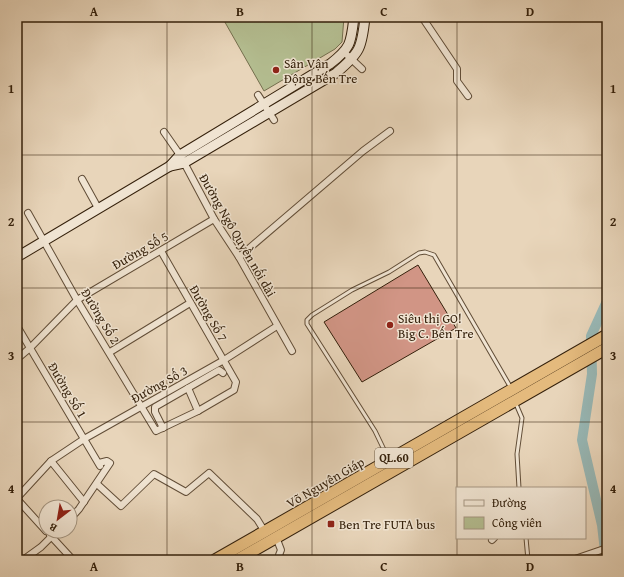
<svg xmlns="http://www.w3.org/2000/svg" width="624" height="577" font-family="'Gentium Book Plus',serif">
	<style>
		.green { fill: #b4be91; stroke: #746f4e }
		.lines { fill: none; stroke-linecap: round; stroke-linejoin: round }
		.river { stroke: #98b8b6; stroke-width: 10 }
		.building { fill: #d19585; stroke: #34200b }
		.lane-casing { stroke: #614d37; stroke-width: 5 }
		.street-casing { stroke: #614d37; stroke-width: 8 }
		.secondary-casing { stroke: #34200b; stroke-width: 11 }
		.highway-casing { stroke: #34200b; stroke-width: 13 }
		.lane { stroke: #f0e4d2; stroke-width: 3 }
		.street { stroke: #f0e4d2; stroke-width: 6 }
		.secondary { stroke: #f0e4d2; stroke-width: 9 }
		.highway { stroke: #e4ba7d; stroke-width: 11 }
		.grid { fill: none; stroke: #34200b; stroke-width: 1; stroke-opacity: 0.55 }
		.poi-dot { fill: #8f2418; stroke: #f0e4d2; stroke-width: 1.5 }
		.labels { text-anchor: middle; stroke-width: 3; stroke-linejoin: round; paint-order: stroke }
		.shield { fill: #f0e4d2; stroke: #6c5b47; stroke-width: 1 }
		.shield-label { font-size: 12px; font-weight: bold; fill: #34200b }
		.poi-label { font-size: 13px; fill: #34200b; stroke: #f0e4d2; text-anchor: start }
		.street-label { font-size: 13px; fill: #34200b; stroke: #f0e4d2 }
		.neatline { fill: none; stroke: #34200b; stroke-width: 1.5 }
		.grid-label { font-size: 13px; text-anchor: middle; font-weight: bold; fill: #34200b }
	</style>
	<rect width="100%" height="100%" fill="#e8d5ba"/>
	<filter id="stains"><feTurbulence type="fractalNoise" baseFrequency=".005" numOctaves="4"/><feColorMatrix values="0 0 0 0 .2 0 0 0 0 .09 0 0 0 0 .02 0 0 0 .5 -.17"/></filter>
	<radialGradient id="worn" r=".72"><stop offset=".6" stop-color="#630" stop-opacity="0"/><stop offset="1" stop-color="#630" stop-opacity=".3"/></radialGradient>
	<path class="green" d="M222 17H344L342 42 335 49 264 91Z"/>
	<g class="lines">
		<path class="river" d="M606 560 602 525 582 440 592 374 591 336 607 301"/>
	</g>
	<path class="building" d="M418 265 456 328 362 382 324 322Z"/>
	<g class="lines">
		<g class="lane-casing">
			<g id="lane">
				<path d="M516 404 522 418 517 454 519 488"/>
				<path d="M388 458 375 431 307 324V320L312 315 352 290 389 272 419 253 425 252 434 255 511 388"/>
				<path d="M526 538 528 560"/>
			</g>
		</g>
		<g class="street-casing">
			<g id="street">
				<path d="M422 17 457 69V81L468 96"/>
				<path d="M345 53 362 69"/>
				<path d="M258 95 274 120"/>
				<path d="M164 132 180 155 214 219 239 257 292 351"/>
				<path d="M82 179 98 208"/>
				<path d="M28 213 77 300 156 431 198 411 234 390 236 382 161 251"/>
				<path d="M239 257 363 151 390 131"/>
				<path d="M17 326 100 466"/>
				<path d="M110 352 190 303"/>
				<path d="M17 359 30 348 77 300 214 219"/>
				<path d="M188 388 219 370 223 373"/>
				<path d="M163 428 155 412V407L188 388 198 411"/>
				<path d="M51 461 84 502"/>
				<path d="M97 484 121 506 154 474 186 492 209 473 257 519 265 532"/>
				<path d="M17 498 51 461 84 439 224 360 277 326"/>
				<path d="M17 499 46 531"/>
				<path d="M70 519 79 509 110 463 107 461 99 463"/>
				<path d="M50 535 73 560"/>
				<path d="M276 537 281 550 279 555 283 560"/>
				<path d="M492 540 494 538"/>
				<path d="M23 560 41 547 57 531"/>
				<path d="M572 560 607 548"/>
			</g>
		</g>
		<g class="secondary-casing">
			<g id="secondary">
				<path d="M170 166 184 163 336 73C360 53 362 48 365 17"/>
				<path d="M17 257 170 166 180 155 330 64C351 48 351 43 354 17"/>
			</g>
		</g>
		<g class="highway-casing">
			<g id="highway">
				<path d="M215 560 607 335"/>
				<path d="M237 560 607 348"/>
			</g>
		</g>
		<use href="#lane" class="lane"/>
		<use href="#street" class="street"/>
		<use href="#secondary" class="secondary"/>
		<use href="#highway" class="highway"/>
	</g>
	<path class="grid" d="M167 17V560M312 17V560M457 17V488M17 155H607M17 288H607M17 422H607M457 488V538M457 538V560"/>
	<g class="poi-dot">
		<circle cx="276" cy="70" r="4"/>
		<circle cx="390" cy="325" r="4"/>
		<rect x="327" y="520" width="8" height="8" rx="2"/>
	</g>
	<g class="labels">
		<rect class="shield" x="375" y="448" width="38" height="20" rx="3"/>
		<g class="shield-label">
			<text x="394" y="462">QL.60</text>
		</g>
		<g class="poi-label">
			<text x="284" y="68">Sân Vận<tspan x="284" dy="15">Động Bến Tre</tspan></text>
			<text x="398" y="323">Siêu thị GO!<tspan x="398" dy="15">Big C. Bến Tre</tspan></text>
			<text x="339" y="529">Ben Tre FUTA bus</text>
		</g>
		<g class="street-label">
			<text transform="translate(238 235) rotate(60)" y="5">Đường Ngô Quyền nối dài</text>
			<text transform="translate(140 250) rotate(-30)" y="5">Đường Số 5</text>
			<text transform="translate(209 313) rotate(60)" y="5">Đường Số 7</text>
			<text transform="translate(101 316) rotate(59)" y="5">Đường Số 2</text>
			<text transform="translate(159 384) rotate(-29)" y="5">Đường Số 3</text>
			<text transform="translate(68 390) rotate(59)" y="5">Đường Số 1</text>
			<text transform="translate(325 482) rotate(-30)" y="5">Võ Nguyên Giáp</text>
		</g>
	</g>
	<rect width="624" height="577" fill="none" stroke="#e8d5ba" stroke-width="44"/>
	<rect x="456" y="487" width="130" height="52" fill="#f0e4d2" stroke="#a59682"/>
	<rect x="464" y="500" width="20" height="6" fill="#f0e4d2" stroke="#a59682"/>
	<text x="492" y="507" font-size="12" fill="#34200b">Đường</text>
	<rect x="464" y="517" width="20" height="12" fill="#b4be91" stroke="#a59682"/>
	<text x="492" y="527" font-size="12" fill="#34200b">Công viên</text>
	<g transform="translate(58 519) rotate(211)"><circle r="19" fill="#f0e4d2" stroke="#a59682"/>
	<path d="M0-3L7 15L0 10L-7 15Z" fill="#8f2418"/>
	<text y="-6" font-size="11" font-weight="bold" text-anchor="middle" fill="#34200b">B</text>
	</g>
	<rect x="22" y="22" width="580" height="533" class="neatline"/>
	<g class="grid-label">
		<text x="94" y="16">A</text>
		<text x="240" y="16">B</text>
		<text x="384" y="16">C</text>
		<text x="530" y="16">D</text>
		<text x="11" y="93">1</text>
		<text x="613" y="93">1</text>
		<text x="11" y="226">2</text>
		<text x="613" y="226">2</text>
		<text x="11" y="360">3</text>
		<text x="613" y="360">3</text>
		<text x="11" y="493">4</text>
		<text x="613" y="493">4</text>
		<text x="94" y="571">A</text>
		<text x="240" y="571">B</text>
		<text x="384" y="571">C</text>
		<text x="530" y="571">D</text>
	</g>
	<rect width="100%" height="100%" filter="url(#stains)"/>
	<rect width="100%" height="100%" fill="url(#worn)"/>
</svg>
